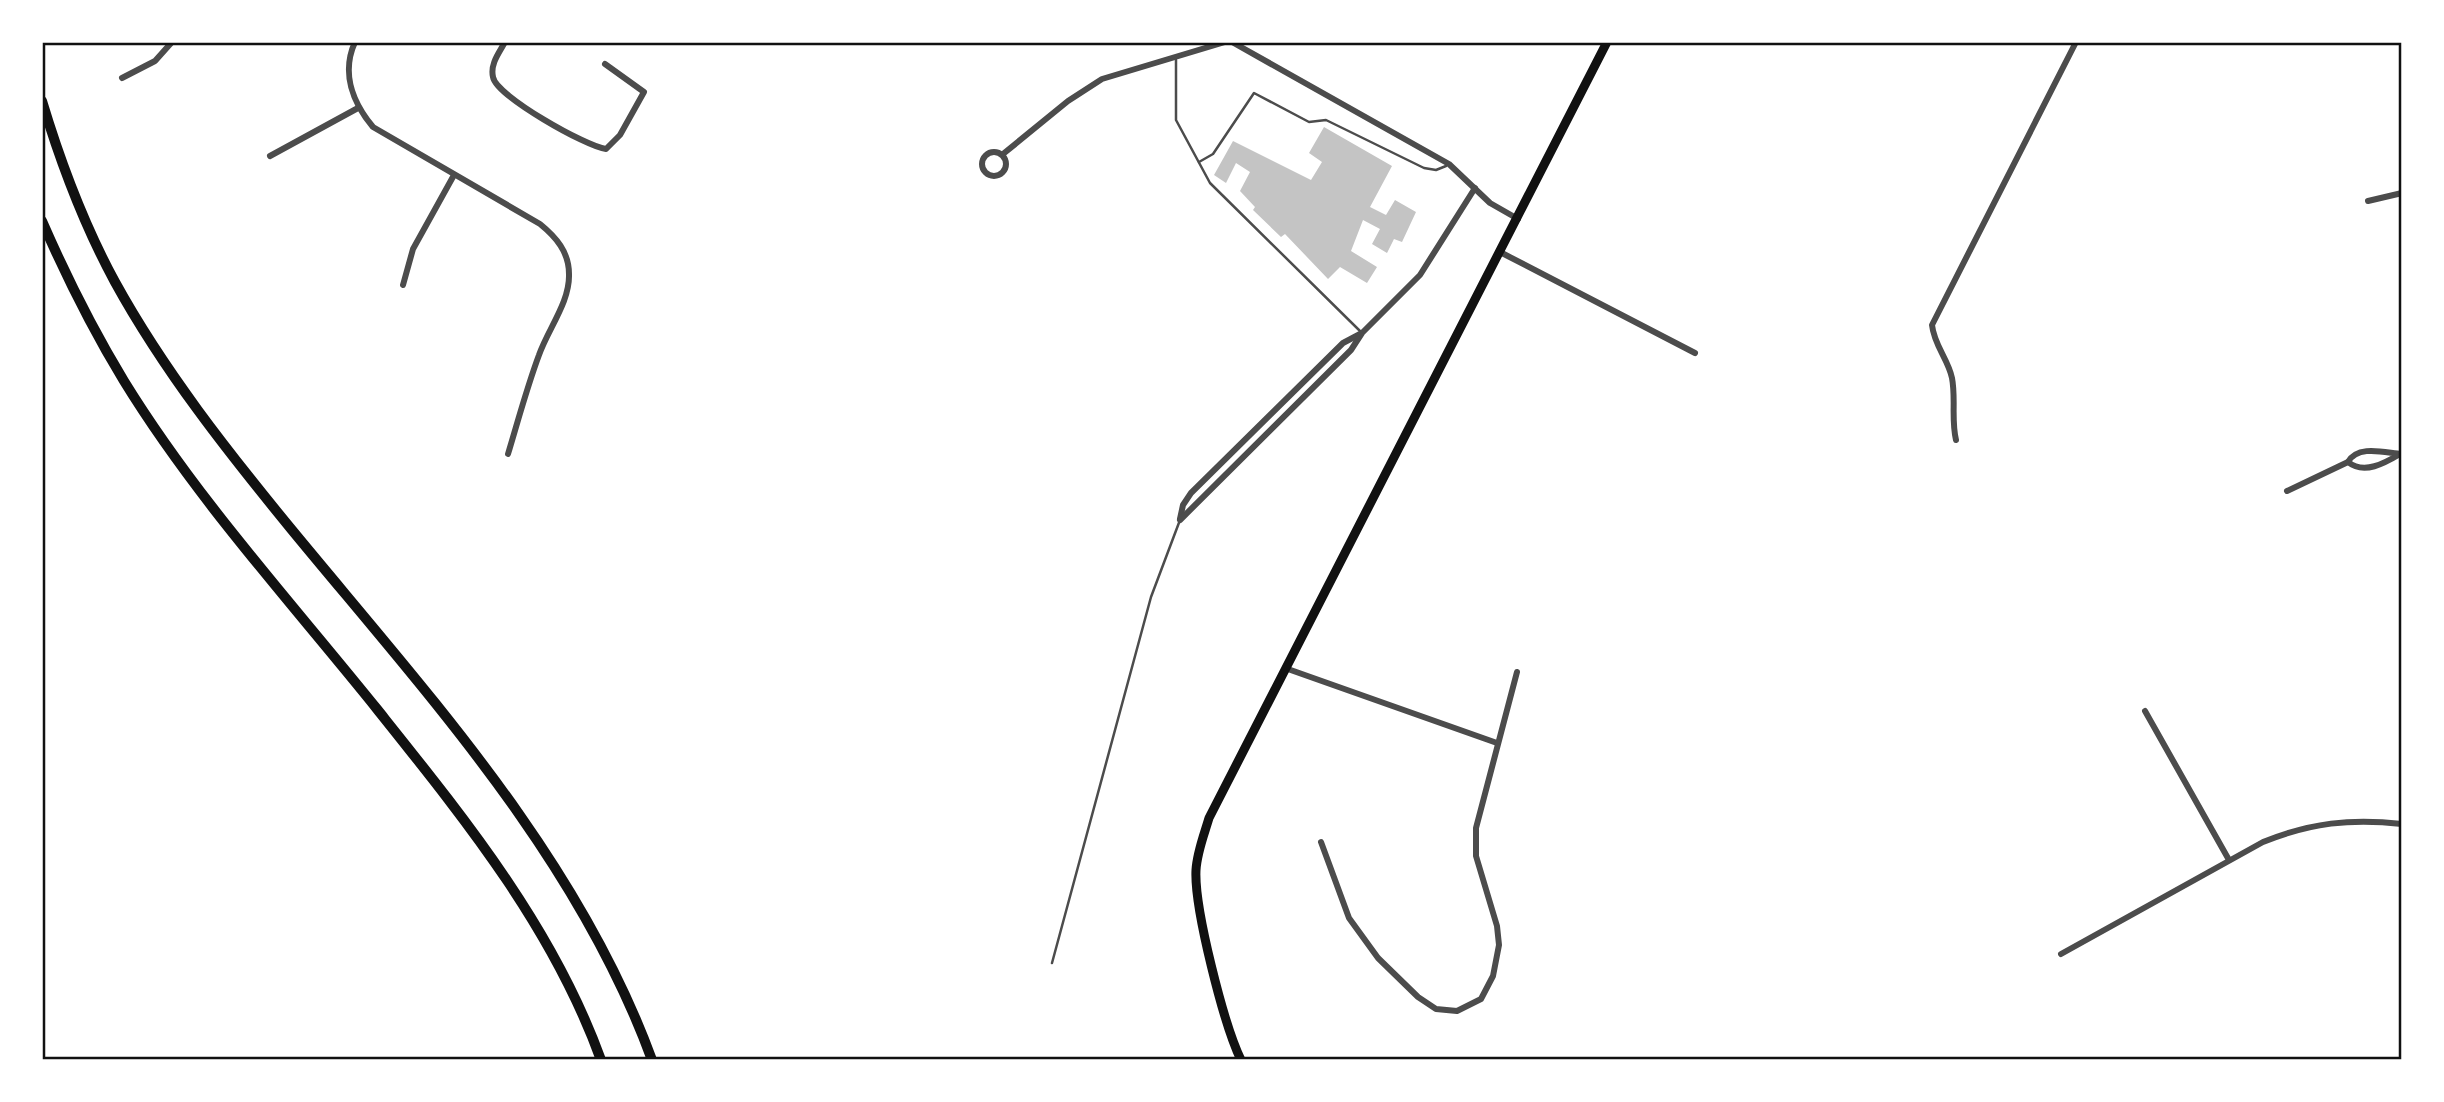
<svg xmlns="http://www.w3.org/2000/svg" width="2444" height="1102" font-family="Arial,sans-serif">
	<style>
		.building { fill: #c4c4c4 }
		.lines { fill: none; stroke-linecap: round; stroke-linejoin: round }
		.service { stroke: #4c4c4c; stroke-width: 2.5 }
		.minor { stroke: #4c4c4c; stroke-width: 6 }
		.secondary { stroke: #111; stroke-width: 9 }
		.motorway { stroke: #111; stroke-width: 10 }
		.neatline { fill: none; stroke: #111; stroke-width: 2.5 }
	</style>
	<rect width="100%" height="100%" fill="#fff"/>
	<path class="building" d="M1324 127 1392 166 1370 207 1386 215 1395 200 1416 212 1402 242 1394 239 1387 253 1372 244 1380 229 1363 220 1351 251 1377 267 1367 283 1340 267 1328 279 1285 234 1281 237 1253 210 1255 207 1240 191 1250 172 1236 163 1226 183 1214 175 1233 141 1311 180 1322 162 1309 153Z"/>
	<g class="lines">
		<g class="service">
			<path d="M1176 60V120L1210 183 1360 331"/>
			<path d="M1199 162 1213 154 1254 93 1309 122 1326 120 1424 168 1436 170 1446 166"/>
			<path d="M1052 963 1151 597 1180 520"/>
		</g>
		<g class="minor">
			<path d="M355 42C341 73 353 103 373 127L540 224C556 237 569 252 569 274 570 302 548 329 539 355 527 387 518 421 508 454"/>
			<path d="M505 42C499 53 490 64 493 77 496 96 587 147 606 149L620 135 644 92 605 64"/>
			<path d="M1232 42 1449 164 1490 203 1518 219"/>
			<path d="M122 78 155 61 172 42"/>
			<circle cx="994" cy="164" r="12"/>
			<path d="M1003 154 1068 101 1102 79 1225 42"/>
			<path d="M270 156 358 108"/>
			<path d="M2368 201 2402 193"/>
			<path d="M1500 252 1695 353"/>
			<path d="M403 285 413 249 454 175"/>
			<path d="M1956 440C1951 419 1956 399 1952 378 1948 359 1934 345 1932 325L2076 42"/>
			<path d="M2400 454C2385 463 2364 475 2348 462 2358 444 2386 453 2402 454"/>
			<path d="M2287 491 2348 462"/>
			<path d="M1180 519 1183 505 1191 493 1343 343 1360 334"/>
			<path d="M1180 520 1351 350 1362 333 1420 275 1475 188"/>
			<path d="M1285 668 1497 743"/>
			<path d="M2145 711 2229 860"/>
			<path d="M1321 842 1349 918 1378 958 1418 997 1436 1009 1457 1011 1481 999 1493 976 1499 945 1497 926 1476 856V828L1517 672"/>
			<path d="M2061 954 2263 842C2310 823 2351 818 2402 824"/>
		</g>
		<path class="secondary" d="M1241 1060C1224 1025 1194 908 1196 870 1197 852 1204 835 1209 818L1607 42"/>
		<g class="motorway">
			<path d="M42 101C61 164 84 225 115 282 164 371 228 452 292 530 427 694 578 857 652 1060"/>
			<path d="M42 221C66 276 93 330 124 381 196 498 291 602 377 709 464 818 553 927 601 1060"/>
		</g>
	</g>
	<rect width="2444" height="1102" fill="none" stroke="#ffffff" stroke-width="88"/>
	<rect x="44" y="44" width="2356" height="1014" class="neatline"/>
</svg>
